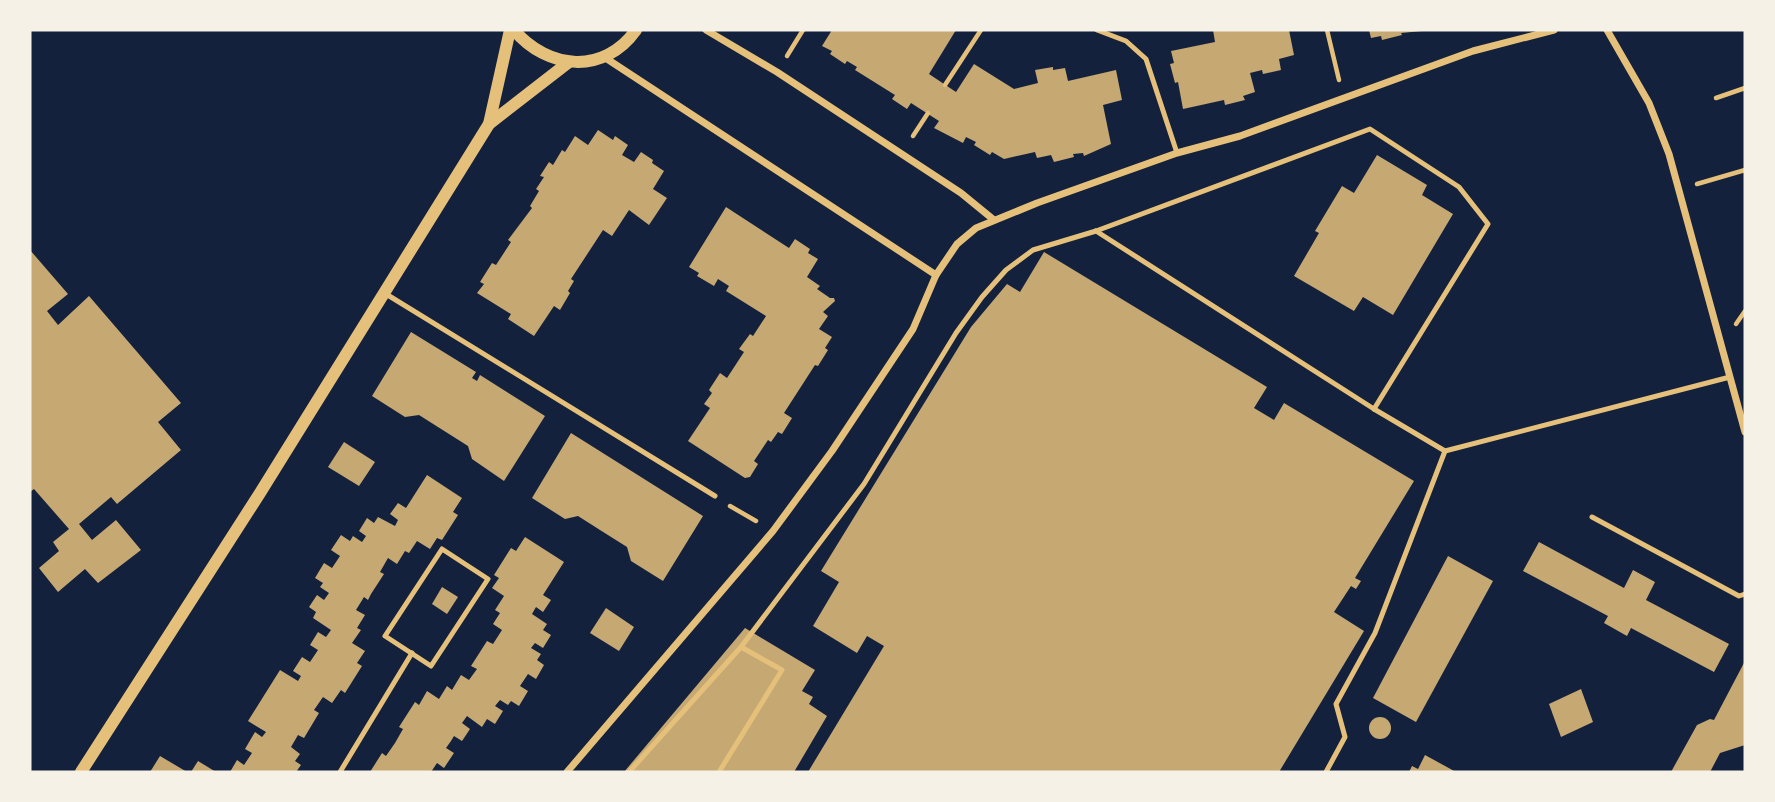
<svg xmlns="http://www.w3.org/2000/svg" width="1775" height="802" font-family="'DejaVu Sans',sans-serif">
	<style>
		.building { fill: #c6a872 }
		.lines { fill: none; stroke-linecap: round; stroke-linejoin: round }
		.path { stroke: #e5c07b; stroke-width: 4.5 }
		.service { stroke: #e5c07b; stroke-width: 5 }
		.minor { stroke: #e5c07b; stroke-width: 7 }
		.tertiary { stroke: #e5c07b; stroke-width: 12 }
	</style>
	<rect width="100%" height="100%" fill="#14213d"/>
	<g class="building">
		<path d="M832 30H956L929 74 956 92 974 64 1014 89 1038 83 1035 70 1053 67V70L1065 68 1068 81 1116 70 1122 100 1103 105 1111 144 1084 156 1083 153 1073 154 1074 157 1054 162 1051 155 1037 158 1035 152 1004 159 992 152 990 155 974 145 976 142 966 137 963 143 934 128 939 121 911 103 907 109 892 99 895 95 855 70 857 67 847 61 845 64 830 54 832 51 822 46Z"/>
		<path d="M1213 30H1289L1294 55 1279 59 1281 70 1263 74 1262 70 1250 73 1255 92 1243 96 1245 100 1225 105 1224 100 1183 109 1178 82 1175 83 1170 64 1174 63 1171 51 1215 42Z"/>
		<path d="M1369 30H1421L1422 31 1401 33 1402 35 1382 40 1381 36 1371 38Z"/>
		<path d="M598 130 613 140 615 136 628 145 622 155 634 162 641 152 653 160 652 163 664 171 653 189 667 198 649 225 629 210 612 236 603 230 571 279 574 281 568 291 570 293 560 310 554 306 534 336 508 319 511 314 477 293 484 284 480 282 492 263 496 265 511 242 508 240 532 208 530 206 539 191 536 189 544 177 540 176 549 162 553 165 562 150 565 152 575 136 588 145Z"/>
		<path d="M1377 155 1427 185 1422 195 1453 214 1393 315 1363 297 1354 311 1294 276 1319 233 1315 231 1342 186 1354 193Z"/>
		<path d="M726 207 789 248 795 239 810 249 808 253 818 259 807 277 820 286 817 289 830 298H834L835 301 823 312 828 316 819 329 832 337 825 348 828 350 818 366 815 365 784 413 792 418 782 434 778 432 771 442 768 440 754 461 758 464 750 477 745 478 688 441 710 408 704 404 712 393 709 390 720 373 727 378 744 352 739 349 750 334 753 336 766 316 726 291 729 286 718 279 714 286 697 276 699 273 689 267Z"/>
		<path d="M30 250 68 294 47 311 58 325 89 296 181 403 158 422 181 450 117 504 111 497 79 524 92 540 116 520 141 550 98 583 85 569 58 592 39 568 59 551 53 542 69 529 34 489 30 492Z"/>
		<path d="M1044 252 1267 387 1254 408 1274 420 1284 403 1414 481 1355 578 1361 581 1356 589 1351 586 1334 612 1364 631 1279 772H808L884 646 867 636 857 653 813 626 839 582 821 571 971 327 1007 284 1020 292Z"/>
		<path d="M411 332 476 372 472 378 477 381 480 375 545 416 504 481 472 459 468 446 419 415 405 417 372 396Z"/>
		<path d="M571 433 703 516 663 581 631 561 627 547 600 530 578 516 565 519 532 498Z"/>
		<path d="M344 442 375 462 359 486 328 467Z"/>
		<path d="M427 475 462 498 453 512 458 515 442 540 437 538 430 549 417 541 409 553 405 551 397 564 388 558 380 572 384 574 371 594 368 600 364 597 356 610 365 615 357 628 361 630 352 643 365 651 357 663 362 666 345 693 341 690 332 703 323 697 314 710 319 713 304 738 298 735 291 747 300 754 295 761 301 765 296 772H230L237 760 244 765 252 753 245 749 255 732 262 737 266 732 248 721 280 670 298 681 301 676 293 671 302 657 310 662 318 650 310 645 318 632 326 637 331 630 313 618 316 612 309 607 317 595 324 600 329 593 320 587 323 583 315 578 324 563 332 568 340 556 331 550 341 535 350 541 353 536 362 542 366 536 359 531 367 518 374 523 378 517 395 526 398 520 390 514 398 503 406 508Z"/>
		<path d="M525 537 564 562 543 595 551 600 543 612 536 607 532 614 547 624 543 630 551 635 543 648 535 643 531 648 541 654 537 660 544 665 536 679 528 674 520 686 528 691 519 706 511 701 508 705 500 700 495 706 503 711 495 724 487 719 482 727 467 716 462 723 470 729 462 741 454 736 451 741 446 748 454 753 444 768 437 763 431 772H370L382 753 386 756 395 743 403 729 399 727 415 702 419 705 427 691 439 699 447 686 452 690 461 675 469 680 477 669 471 666 480 652 487 641 493 644 502 630 493 624 500 613 495 610 504 596 492 588 499 578 494 575 511 548 516 551Z"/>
		<path d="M1539 542 1624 588 1633 570 1655 582 1646 600 1729 644 1714 672 1631 628 1627 636 1604 623 1608 616 1523 571Z"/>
		<path d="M1448 556 1493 581 1416 722 1373 698Z"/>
		<path d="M442 587 458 597 447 614 432 604Z"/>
		<path d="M606 608 634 627 619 651 590 633Z"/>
		<path d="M745 628 815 670 802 691 813 697 809 704 827 716 794 772H624Z"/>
		<path d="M1745 661V745L1720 753 1710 772H1671L1697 725 1710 719 1714 720Z"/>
		<path d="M1581 689 1593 722 1561 737 1549 704Z"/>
		<circle cx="1380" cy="728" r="11"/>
		<path d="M1425 755 1456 772H1409L1412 766 1418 769Z"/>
		<path d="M160 756 187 772H150Z"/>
		<path d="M198 761 216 772H191Z"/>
	</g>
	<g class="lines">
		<g class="path">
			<path d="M1327 30 1339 80"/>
			<path d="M787 56 803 30"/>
			<path d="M945 85 981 30"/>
			<path d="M1716 98 1745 88"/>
			<path d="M913 136 928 113"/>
			<path d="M1697 184 1745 170"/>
			<path d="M1736 324 1745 311"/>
			<path d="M730 506 756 521"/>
		</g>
		<g class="service">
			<path d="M1097 30 1126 41 1146 59 1177 153"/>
			<path d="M1096 231 1374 409 1445 451 1730 377"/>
			<path d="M386 294 715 496"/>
			<path d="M1592 517 1739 596 1745 594"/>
			<path d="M442 549 488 579 431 666 385 636Z"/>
			<path d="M741 647 864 484 956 333 982 297 1006 270 1033 250 1096 231 1370 129 1459 187 1488 224 1374 409"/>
			<path d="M340 772 412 653"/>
			<path d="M629 772 741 647 782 670 719 772"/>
			<path d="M1326 772 1345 737 1336 704 1375 633 1445 451"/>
		</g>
		<g class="minor">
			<path d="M706 30 777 72 961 193 994 220"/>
			<path d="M1607 30 1649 103 1669 154 1745 432"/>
			<path d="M604 57 936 275"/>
			<path d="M567 772 773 531 832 451 913 329 936 275 957 244 976 228 1037 203 1177 153 1240 136 1473 51 1554 30"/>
		</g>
		<g class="tertiary">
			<path d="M514 30C548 70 604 75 636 30"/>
			<path d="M489 124 569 62"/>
			<path d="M81 772 260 493 489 124 510 30"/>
		</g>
	</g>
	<rect width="1775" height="802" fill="none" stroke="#f6f1e7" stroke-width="63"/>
</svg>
